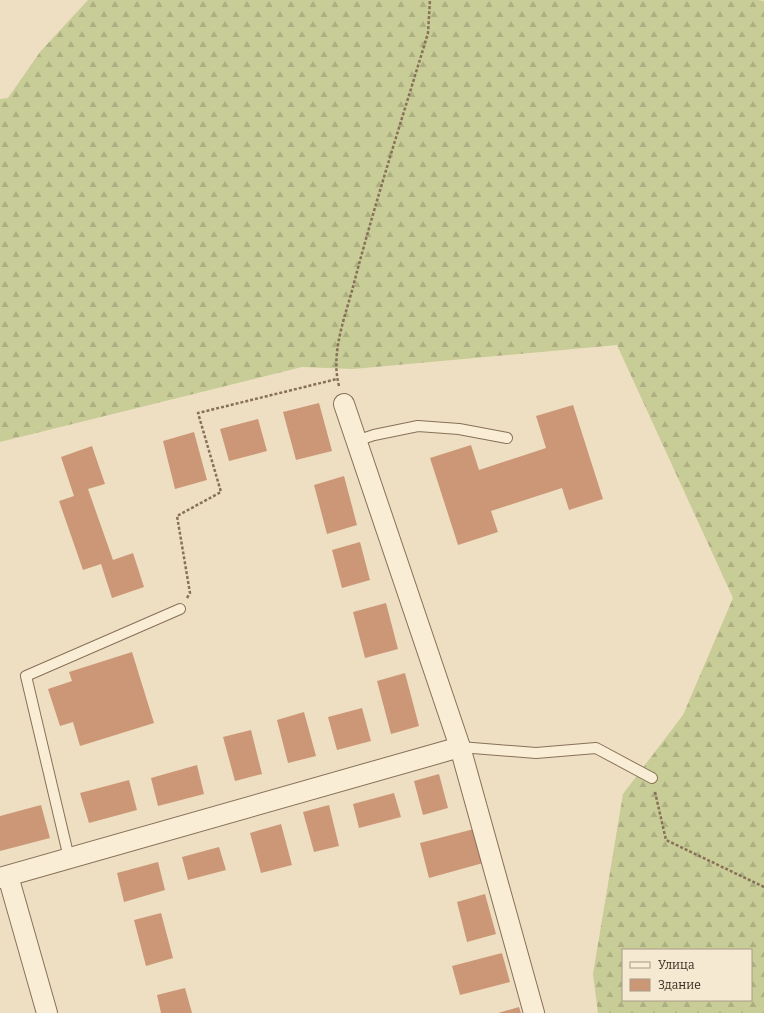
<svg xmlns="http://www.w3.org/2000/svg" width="764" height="1013" font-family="Bitter,serif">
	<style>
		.forest { fill: url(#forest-firs); fill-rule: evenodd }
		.building { fill: #cc9777 }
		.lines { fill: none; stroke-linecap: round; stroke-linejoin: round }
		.service-casing { stroke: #887059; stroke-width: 12 }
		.minor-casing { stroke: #887059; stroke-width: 22 }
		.path { stroke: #887059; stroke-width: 2.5; stroke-dasharray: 3 2; stroke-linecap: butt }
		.service { stroke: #f9edd5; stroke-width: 10 }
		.minor { stroke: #f9edd5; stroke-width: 20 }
	</style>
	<defs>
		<pattern id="forest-firs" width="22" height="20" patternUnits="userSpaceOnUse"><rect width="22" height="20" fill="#c8cc96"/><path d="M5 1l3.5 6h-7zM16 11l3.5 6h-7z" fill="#acaf81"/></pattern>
	</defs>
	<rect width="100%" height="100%" fill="#eedfc2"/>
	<path class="forest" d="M88 0H758L764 1V1013H598L593 974 623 794 683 715 733 598 617 345 353 369 302 367 0 442V99L8 98 40 52ZM623 950H751V1000H623Z"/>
	<g class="building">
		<path d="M319 403 332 451 296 460 283 412Z"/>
		<path d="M573 405 603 499 569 510 562 488 491 511 498 532 458 545 430 458 471 445 479 470 546 448 536 416Z"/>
		<path d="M258 419 267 451 229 461 220 429Z"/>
		<path d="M194 432 207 480 175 489 163 441Z"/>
		<path d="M92 446 105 484 88 489 113 560 133 553 144 587 112 598 101 564 83 570 59 501 74 496 61 457Z"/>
		<path d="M344 476 357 525 327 534 314 485Z"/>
		<path d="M360 542 370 580 342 588 332 550Z"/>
		<path d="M386 603 398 649 365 658 353 612Z"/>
		<path d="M132 652 154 723 80 746 73 722 60 726 48 689 72 681 69 672Z"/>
		<path d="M405 673 419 726 391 734 377 681Z"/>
		<path d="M362 708 371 741 337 750 328 717Z"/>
		<path d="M304 712 316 756 288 763 277 720Z"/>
		<path d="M251 730 262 774 235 781 223 737Z"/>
		<path d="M197 765 204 794 158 806 151 778Z"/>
		<path d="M439 774 448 808 423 815 414 781Z"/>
		<path d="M129 780 137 810 89 823 80 793Z"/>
		<path d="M394 793 401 817 359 828 353 804Z"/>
		<path d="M41 805 50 838 0 851V816Z"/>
		<path d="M329 805 339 846 314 852 303 812Z"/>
		<path d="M281 824 292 865 261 873 250 833Z"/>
		<path d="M474 829 483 863 429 878 420 843Z"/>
		<path d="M219 847 226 870 188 880 182 857Z"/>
		<path d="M158 862 165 890 124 902 117 873Z"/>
		<path d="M485 894 496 934 467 942 457 902Z"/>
		<path d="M161 913 173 958 146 966 134 920Z"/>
		<path d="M502 953 510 982 460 995 452 966Z"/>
		<path d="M185 988 192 1013H161L157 995Z"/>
		<path d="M519 1007 521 1013H498Z"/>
	</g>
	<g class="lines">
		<g class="service-casing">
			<g id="service">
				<path d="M356 441 374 435 418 426 459 429 507 438"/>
				<path d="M460 747 536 753 596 748 652 778"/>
				<path d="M69 858 26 676 180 609"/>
			</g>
		</g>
		<g class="minor-casing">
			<g id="minor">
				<path d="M344 404 460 747 534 1013"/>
				<path d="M8 876 47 1013"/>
				<path d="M0 878 460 747"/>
			</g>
		</g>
		<g class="path">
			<path d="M339 386C330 352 346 315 354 283 376 199 403 116 428 33L430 0"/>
			<path d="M187 598 190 593 177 516 221 492 198 413 337 379"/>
			<path d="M655 792 666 840 764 887"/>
		</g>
		<use href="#service" class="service"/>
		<use href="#minor" class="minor"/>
	</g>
	<rect x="622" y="949" width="130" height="52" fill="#f5e9d1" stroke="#a99c89"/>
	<rect x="630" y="962" width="20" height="6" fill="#f9edd5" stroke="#a99c89"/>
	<text x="658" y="969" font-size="12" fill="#37291d">Улица</text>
	<rect x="630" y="979" width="20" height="12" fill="#cc9777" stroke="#a99c89"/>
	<text x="658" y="989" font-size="12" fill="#37291d">Здание</text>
</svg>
